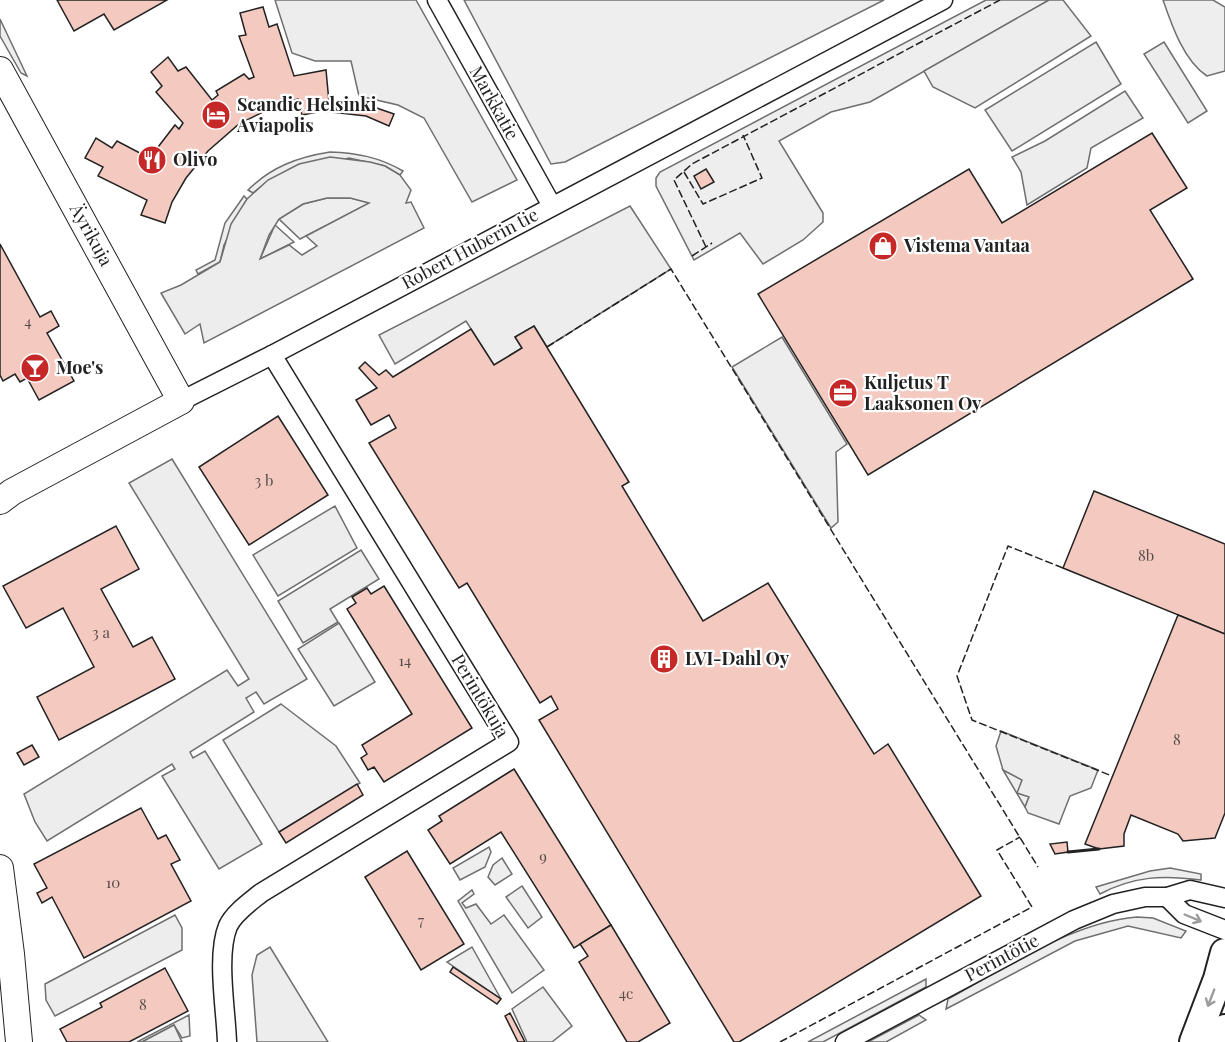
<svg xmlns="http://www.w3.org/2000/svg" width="1225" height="1042" font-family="'Playfair Display',serif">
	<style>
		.green { fill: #eee; stroke: #6f6f6f; stroke-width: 1.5 }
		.parking { fill: #ededed; stroke: #6f6f6f; stroke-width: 1.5; fill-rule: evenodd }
		.building { fill: #f3c9c0; stroke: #222; stroke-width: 1.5 }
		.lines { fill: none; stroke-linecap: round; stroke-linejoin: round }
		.street-casing { stroke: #222; stroke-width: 21 }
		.secondary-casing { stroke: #222; stroke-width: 28 }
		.primary-casing { stroke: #222; stroke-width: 32 }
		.street { stroke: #fff; stroke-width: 18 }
		.secondary { stroke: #fff; stroke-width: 26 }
		.primary { stroke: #fff; stroke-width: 28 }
		.fence { stroke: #222; stroke-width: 1.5; stroke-dasharray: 8 3; stroke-linecap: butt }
		.wall { stroke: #222; stroke-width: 3 }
		.oneway { stroke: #9c9c9c }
		.labels { text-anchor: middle; stroke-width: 4.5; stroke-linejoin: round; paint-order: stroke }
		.number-label { font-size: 15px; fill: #564c4a }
		.street-label { font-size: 18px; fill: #222; stroke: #fff }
		.poi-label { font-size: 18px; font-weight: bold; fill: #222; stroke: #fff; text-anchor: start }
	</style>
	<rect width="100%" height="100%" fill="#fff"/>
	<g class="green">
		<path d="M464 0H884L565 162 551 164Z"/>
		<path d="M986 0H1049L886 93 870 102 831 112 779 141 823 213V222L803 240 763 264 740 233 694 260 656 186V178L660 172Z"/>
		<path d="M1163 0H1213L1225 7V71L1207 76C1184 61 1172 26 1163 0Z"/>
		<path d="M0 19 27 76 21 73 0 36Z"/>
		<path d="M330 152C357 153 379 157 403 171L400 175 385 166 349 158 269 180 253 193 248 190C271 167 298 157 330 152Z"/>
		<path d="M244 196 247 199 224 245 220 262 198 274 196 270 215 260 225 223Z"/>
		<path d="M327 198H351L370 203 300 239 279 219 303 204Z"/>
		<path d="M275 225 294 242 260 259Z"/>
		<path d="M339 623 375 682 334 706 298 649Z"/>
		<path d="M281 704 336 746 360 783 279 832 223 740Z"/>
		<path d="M1003 770 1023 780 1029 797 1025 807Z"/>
		<path d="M489 847 491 852 485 867 460 880 453 868Z"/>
		<path d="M502 858 512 874 495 885 488 877 493 865Z"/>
		<path d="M1170 868 1201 874V880C1163 875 1134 876 1100 894L1096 887 1150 871Z"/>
		<path d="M522 886 542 917 528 928 506 897Z"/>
		<path d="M472 890 474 894 462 903 466 908 476 904 491 924 504 915 544 970 512 993 458 901Z"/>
		<path d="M1137 917 1153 918 1186 931 1181 938 1128 926 1075 941 946 1009 948 999C1005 968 1072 922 1137 917Z"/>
		<path d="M472 947 501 999 447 962Z"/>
		<path d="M926 979V987L823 1042H808Z"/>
		<path d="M543 987 572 1026 552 1042H527L512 1009Z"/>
		<path d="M189 1015 190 1036 182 1038 174 1025 142 1042H137Z"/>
		<path d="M919 1015 926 1020 886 1042H868Z"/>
	</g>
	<g class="parking">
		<path d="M275 0H416L517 180 472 202 424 118 398 105 359 96 351 61H315L292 53Z"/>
		<path d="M1049 0H1063L1091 36 975 108 933 87 924 71Z"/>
		<path d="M1096 42 1121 84 1012 151 985 110Z"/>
		<path d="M1164 42 1207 111 1188 123 1144 54Z"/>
		<path d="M1125 91 1143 118 1091 148 1087 168 1027 205 1021 172 1012 157 1045 141Z"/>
		<path d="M330 157 370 162 385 166 400 175 411 190 406 203 411 202 424 228 204 343 200 324 185 334 161 293 181 285 220 262 231 224 247 199 268 180 299 164ZM327 198H350L369 203 306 236 317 246 302 255 289 245 260 259 269 235 279 219 303 204Z"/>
		<path d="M630 206 671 269 547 347 534 326 515 337 522 348 494 365 466 321 395 364 379 335Z"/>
		<path d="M782 337 847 444 836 452 838 522 831 528 732 367Z"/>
		<path d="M172 459 307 679 264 704 256 692 246 698 254 712 190 752 193 758 205 751 262 844 219 869 162 776 175 769 172 764 47 841 35 822 24 794 227 670 238 686 249 679 129 483Z"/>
		<path d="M335 506 357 548 278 596 253 555Z"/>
		<path d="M361 550 379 579 330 609 338 622 303 643 278 601Z"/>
		<path d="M1001 731 1098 770 1091 788 1070 796 1059 824 1028 813 1025 807 1029 797 1017 793 1022 780 1003 770 996 746Z"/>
		<path d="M175 915 182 928V950L55 1016 46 1000 45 984Z"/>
		<path d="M270 947 328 1042H257L252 975 257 955Z"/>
		<path d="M174 1025 182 1042H142Z"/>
	</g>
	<g class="building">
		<path d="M57 0H167L114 30 104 14 74 31Z"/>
		<path d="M263 7 269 27 277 24 294 76 326 70 329 102 368 105 394 114 389 126 366 116 322 111 302 115 298 99 267 110 239 124 208 151 186 178 172 202 165 223 141 215 147 200 98 176 103 167 85 158 96 138 112 148 117 141 155 161 159 155 155 151 175 125 179 129 183 123 156 92 162 86 151 72 168 57 178 71 186 67 212 100 218 95 216 91 244 74 249 79 254 77 239 36 246 35 240 13Z"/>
		<path d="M1152 133 1187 188 1150 210 1193 279 868 475 758 294 969 169 1002 223Z"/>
		<path d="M706 169 714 182 701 189 694 176Z"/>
		<path d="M0 244 40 317 51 311 59 326 47 333 74 381 39 400 27 378 20 382 15 374 3 381 0 375Z"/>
		<path d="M534 326 629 482 622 486 703 621 768 583 874 754 888 744 981 896 739 1042H734L539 720 558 709 551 696 540 703 467 583 459 588 369 443 396 428 389 415 371 425 356 400 377 388 359 368 365 362 379 375 386 370 393 377 471 329 494 365 522 348 515 337Z"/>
		<path d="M278 416 328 495 249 545 199 467Z"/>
		<path d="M1094 491 1225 544V634L1063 568Z"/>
		<path d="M116 526 139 569 101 589 133 647 152 637 175 679 59 740 37 697 94 667 63 608 26 628 3 586Z"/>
		<path d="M384 586 472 728 384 782 374 767 368 770 361 758 367 754 362 745 412 714 347 609 356 603 352 597 367 588 371 594Z"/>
		<path d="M1178 615 1225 634V813L1215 838 1183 841 1178 834 1131 815 1124 834V846L1099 849 1085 844Z"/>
		<path d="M32 745 39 757 24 765 17 753Z"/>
		<path d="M514 769 611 925 574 948 501 832 450 864 428 830 442 821 439 816Z"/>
		<path d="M357 784 363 795 286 843 279 832Z"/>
		<path d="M141 808 158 839 166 835 180 860 171 864 191 901 84 958 52 897 42 903 37 893 47 888 34 864Z"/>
		<path d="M1067 842 1068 852 1055 854 1050 844Z"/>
		<path d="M407 851 464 944 421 970 365 877Z"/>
		<path d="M611 925 670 1023 638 1042H627L579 962 588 956 580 944Z"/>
		<path d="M453 967 501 999 497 1004 450 972Z"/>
		<path d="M165 968 188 1011 129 1042H67L60 1029 102 1007 100 1003Z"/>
		<path d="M510 1013 525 1042H518L505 1016Z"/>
	</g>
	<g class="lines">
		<g class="street-casing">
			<g id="street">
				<path d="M437 0 552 206"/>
				<path d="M181 401 272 355 943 0"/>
				<path d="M1167 897 1184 914 1225 930"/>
				<path d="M227 1042C226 1010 216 955 228 926 234 913 250 902 261 893L509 742 272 355"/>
				<path d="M845 1042 1074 920 1113 904 1145 897H1167L1190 890 1225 898"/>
			</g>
		</g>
		<g class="secondary-casing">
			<g id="secondary">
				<path d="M0 70 181 401 12 492 0 501"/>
				<path d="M0 868 11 954 19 1042"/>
			</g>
		</g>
		<g class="primary-casing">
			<g id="primary">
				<path d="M1194 1042 1218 979 1225 953"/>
				<path d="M1220 1042 1225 1029"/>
			</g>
		</g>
		<use href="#street" class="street"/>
		<use href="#secondary" class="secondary"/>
		<use href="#primary" class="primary"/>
		<g class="fence">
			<path d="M684 172 703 204 762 178 743 135"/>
			<path d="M706 247 674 180 692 164 1000 0"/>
			<path d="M692 256 712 243"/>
			<path d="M547 347 671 269 1038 867"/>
			<path d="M1063 568 1008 546 957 676 972 720 1112 776"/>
			<path d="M780 1042 1032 907 997 850 1020 837"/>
		</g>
		<path class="wall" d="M1068 852 1099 849"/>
	</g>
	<defs><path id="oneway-shaft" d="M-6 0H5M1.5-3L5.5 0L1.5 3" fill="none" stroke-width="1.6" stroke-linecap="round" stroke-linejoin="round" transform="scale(1.5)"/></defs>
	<g class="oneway">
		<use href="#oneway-shaft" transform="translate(1193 918) rotate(23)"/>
		<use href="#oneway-shaft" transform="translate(1211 998) rotate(111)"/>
	</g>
	<defs>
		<g id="hotel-disc" transform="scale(1.5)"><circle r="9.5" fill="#c62828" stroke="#fff"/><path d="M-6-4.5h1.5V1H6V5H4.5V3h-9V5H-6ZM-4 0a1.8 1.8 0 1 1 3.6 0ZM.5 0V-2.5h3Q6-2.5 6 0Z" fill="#fff"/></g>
		<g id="restaurant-disc" transform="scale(1.5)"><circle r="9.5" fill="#c62828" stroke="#fff"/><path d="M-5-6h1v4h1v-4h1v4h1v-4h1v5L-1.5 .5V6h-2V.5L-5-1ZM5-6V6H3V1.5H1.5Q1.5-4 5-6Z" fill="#fff"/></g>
		<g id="shop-disc" transform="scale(1.5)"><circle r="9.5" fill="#c62828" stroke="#fff"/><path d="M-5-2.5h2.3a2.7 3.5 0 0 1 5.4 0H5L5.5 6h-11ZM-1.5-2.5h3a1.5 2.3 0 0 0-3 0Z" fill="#fff"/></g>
		<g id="bar-disc" transform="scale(1.5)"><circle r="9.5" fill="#c62828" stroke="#fff"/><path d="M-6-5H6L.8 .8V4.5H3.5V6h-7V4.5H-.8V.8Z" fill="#fff"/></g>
		<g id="office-disc" transform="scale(1.5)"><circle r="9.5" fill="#c62828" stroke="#fff"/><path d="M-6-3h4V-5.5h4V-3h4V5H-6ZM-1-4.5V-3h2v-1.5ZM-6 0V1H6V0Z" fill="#fff"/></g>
		<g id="building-disc" transform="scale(1.5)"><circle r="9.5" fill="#c62828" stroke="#fff"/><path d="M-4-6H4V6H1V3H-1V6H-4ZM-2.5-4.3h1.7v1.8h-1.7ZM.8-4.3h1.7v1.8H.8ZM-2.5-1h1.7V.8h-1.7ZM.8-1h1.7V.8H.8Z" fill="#fff"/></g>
	</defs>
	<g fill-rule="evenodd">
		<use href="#hotel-disc" x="216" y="115"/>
		<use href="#restaurant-disc" x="152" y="160"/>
		<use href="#shop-disc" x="883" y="246"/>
		<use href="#bar-disc" x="35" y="368"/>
		<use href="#office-disc" x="843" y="393"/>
		<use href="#building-disc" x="664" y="659"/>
	</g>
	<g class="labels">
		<g class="number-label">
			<text x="28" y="327">4</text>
			<text x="264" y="486">3 b</text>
			<text x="1146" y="561">8b</text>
			<text x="101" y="638">3 a</text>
			<text x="405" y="666">14</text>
			<text x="1177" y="745">8</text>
			<text x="543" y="862">9</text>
			<text x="113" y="888">10</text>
			<text x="421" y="926">7</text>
			<text x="626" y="999">4c</text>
			<text x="143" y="1010">8</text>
		</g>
		<g class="street-label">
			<text transform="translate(494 103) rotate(61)" y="6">Markkatie</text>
			<text transform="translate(91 235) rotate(61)" y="6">Äyrikuja</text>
			<text transform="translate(470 249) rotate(-28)" y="6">Robert Huberin tie</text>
			<text transform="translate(480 696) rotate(59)" y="6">Perintökuja</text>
			<text transform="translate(1002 958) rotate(-28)" y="6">Perintötie</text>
		</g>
		<g class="poi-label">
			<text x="237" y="111">Scandic Helsinki<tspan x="237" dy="21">Aviapolis</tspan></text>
			<text x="173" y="166">Olivo</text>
			<text x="904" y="252">Vistema Vantaa</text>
			<text x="56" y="374">Moe's</text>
			<text x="864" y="389">Kuljetus T<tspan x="864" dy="21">Laaksonen Oy</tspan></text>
			<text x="685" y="665">LVI-Dahl Oy</text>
		</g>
	</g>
</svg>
